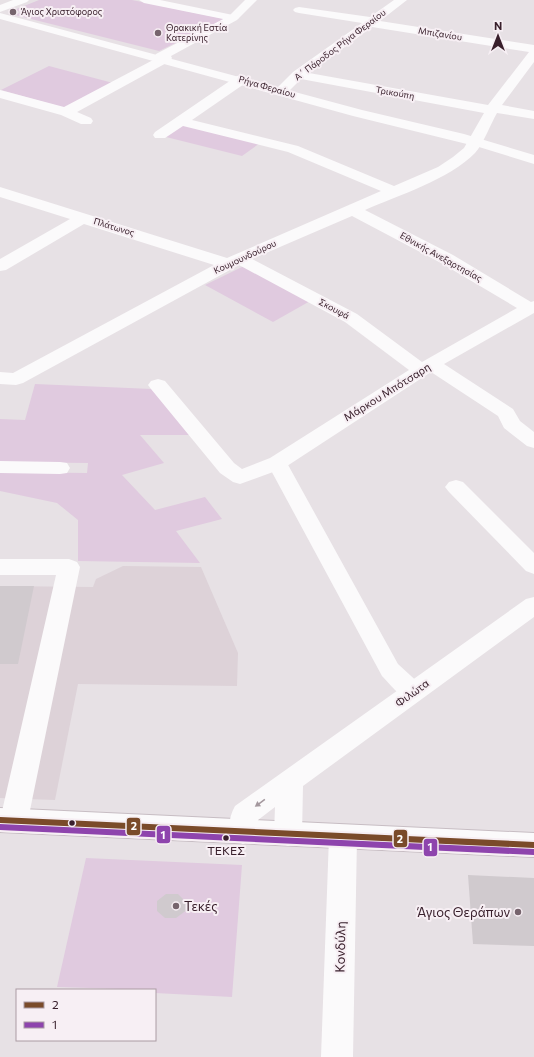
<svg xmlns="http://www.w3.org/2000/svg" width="534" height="1057" font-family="Commissioner,sans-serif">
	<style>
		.built { fill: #ddd2d8 }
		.green { fill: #e0cadf }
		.building { fill: #d0cace }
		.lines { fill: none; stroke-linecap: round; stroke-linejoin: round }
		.secondary-casing { stroke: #c7bdc3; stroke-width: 2 }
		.pedestrian { fill: #fbfafb; fill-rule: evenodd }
		.minor { fill: #fbfafb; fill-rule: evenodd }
		.tertiary { fill: #fbfafb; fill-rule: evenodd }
		.secondary { fill: #fbfafb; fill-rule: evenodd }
		.bus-1-casing { stroke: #f7eff4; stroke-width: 10 }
		.bus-2-casing { stroke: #f7eff4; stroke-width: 10 }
		.bus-1 { stroke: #7a4b2a; stroke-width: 6 }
		.bus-2 { stroke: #8e44ad; stroke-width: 6 }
		.oneway { fill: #a4989e }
		.poi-dot { fill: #76646d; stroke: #f7eff4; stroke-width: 1.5 }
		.bus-dot { fill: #39202c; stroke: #f7eff4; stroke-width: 1.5 }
		.labels { text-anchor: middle; stroke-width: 4; stroke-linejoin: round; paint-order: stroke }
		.far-poi-label { font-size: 9px; fill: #39202c; stroke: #f7eff4; text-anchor: start }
		.far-street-label { font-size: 9px; fill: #39202c; stroke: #f7eff4 }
		.street-label { font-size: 11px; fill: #39202c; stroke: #f7eff4 }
		.near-bus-label { font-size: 12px; fill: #39202c; stroke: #f7eff4 }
		.near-poi-label { font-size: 13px; fill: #39202c; stroke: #f7eff4; text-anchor: start }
		.near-street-label { font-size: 13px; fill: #39202c; stroke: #f7eff4 }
		.line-badge { stroke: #f7eff4; stroke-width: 1.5 }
		.badge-label { font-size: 11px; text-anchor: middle; font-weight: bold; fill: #fff }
	</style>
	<rect width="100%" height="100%" fill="#e7e1e5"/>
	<path class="built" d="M123 566 201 567 238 653 237 686 78 684 55 800 0 798V586L93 587 96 579Z"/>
	<g class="green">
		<path d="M39 0H132L225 19 159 51 15 15 21 12 14 10Z"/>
		<path d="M49 66 113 83 65 108 1 90Z"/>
		<path d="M181 123 260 143 242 156 162 136Z"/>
		<path d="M244 266 312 300 273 322 205 285Z"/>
		<path d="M35 384 152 389 192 435H140L164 463 122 475 155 510 205 497 222 519 176 531 200 563 78 561V520L57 503 0 491V472L87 473 88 463 0 462V419L25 420Z"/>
		<path d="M86 858 242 865 232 997 155 993V990L57 987Z"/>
	</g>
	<g class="building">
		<path d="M0 586H34L18 664H0Z"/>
		<path d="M468 875 534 878V946L473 944Z"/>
		<path d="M166 894H178L191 907 176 918H165L157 911V901Z"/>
	</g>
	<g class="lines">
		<g class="secondary-casing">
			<path id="secondary" d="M0 808 534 833V857L0 832Z"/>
		</g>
		<g class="pedestrian">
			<path d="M139 0H160L233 15 239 18 233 21 144 3Z"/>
			<path d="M277 457 284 459 287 463 398 664 422 686 425 692 422 698C403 704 394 688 382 676L267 463 270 459Z"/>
		</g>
		<g class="minor">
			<path d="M13 0H29L27 2 0 12V5Z"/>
			<path d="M245 0H257L237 20 171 56 172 58 170 61 77 112 91 118 93 121 91 124H81L61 115 0 98V90L64 107 155 59 154 57 156 54 229 16Z"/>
			<path d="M394 0H407L380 21 534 45V62L502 105 534 111V119L497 113C490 125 484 143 475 153 450 179 397 196 365 210L453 255 531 302 534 301V313L444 364 513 409 520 421 534 432V448L527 446 504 428 498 416 431 372 284 468 240 484 233 482 220 473 151 389 148 385 151 381 158 379 165 381 234 463 242 469 270 458 409 370 345 322 239 265 23 383 16 385 0 384V372L13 373 214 265 84 224 6 270 0 271V259L70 219 0 197V187L227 258 381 191 288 152 183 126 165 138H155L153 135 155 132 237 76 242 75 248 79 247 82 192 120 298 146 394 186 438 167 453 157 464 148 484 113 301 79 286 94 281 95 274 91 293 72 362 23 299 13 295 12 293 10 295 8 299 7 370 17ZM372 27 529 52 488 105 309 73ZM352 216 441 263 517 308 422 362 357 314 252 259Z"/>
			<path d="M0 461 60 462 67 463 70 468 67 473 60 474 0 473Z"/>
			<path d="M456 480 463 482 534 553V574L526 571 449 492 445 487 449 482Z"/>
			<path d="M0 559H69L77 562 80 567 28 820 24 828 14 832 4 828 0 820 56 575H0Z"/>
			<path d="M343 825 353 829 357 837 353 1057H321L329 837 333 829Z"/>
		</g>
		<g class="tertiary">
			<path d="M0 13 362 110 464 134 534 155V164L479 147 353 116 0 19Z"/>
			<path d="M534 597V617L303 786 302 834 298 842 288 846 278 842 274 834 275 807 258 820 257 832 253 840 243 844 233 840C227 829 229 817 235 806L526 599Z"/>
		</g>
		<use href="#secondary" class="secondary"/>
		<g class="bus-1-casing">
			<path id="bus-1" d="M0 820 534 845"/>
		</g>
		<g class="bus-2-casing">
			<path id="bus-2" d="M0 827 534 852"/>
		</g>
		<use href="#bus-1" class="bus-1"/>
		<use href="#bus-2" class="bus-2"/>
	</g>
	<defs><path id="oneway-solid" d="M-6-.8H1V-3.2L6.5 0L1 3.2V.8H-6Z"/></defs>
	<use class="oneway" href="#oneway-solid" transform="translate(260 803) rotate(144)"/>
	<g class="poi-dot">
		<circle cx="13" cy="12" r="4"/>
		<circle cx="158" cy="33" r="4"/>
		<circle cx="176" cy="906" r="4"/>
		<circle cx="518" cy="912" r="4"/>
	</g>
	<g class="bus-dot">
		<circle cx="72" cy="823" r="3.5"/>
		<circle cx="226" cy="838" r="3.5"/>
	</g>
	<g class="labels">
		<g class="far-poi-label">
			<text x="21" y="15">Άγιος Χριστόφορος</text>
			<text x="166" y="31">Θρακική Εστία<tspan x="166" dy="10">Κατερίνης</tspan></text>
		</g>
		<g class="far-street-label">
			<text transform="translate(440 34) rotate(9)" y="3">Μπιζανίου</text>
			<text transform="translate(340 45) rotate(-37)" y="3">Α΄ Πάροδος Ρήγα Φεραίου</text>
			<text transform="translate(267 87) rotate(16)" y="3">Ρήγα Φεραίου</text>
			<text transform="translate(395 93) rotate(10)" y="3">Τρικούπη</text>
			<text transform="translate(114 227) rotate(17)" y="3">Πλάτωνος</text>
			<text transform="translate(245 257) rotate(-25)" y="3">Κουμουνδούρου</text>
			<text transform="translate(441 257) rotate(29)" y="3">Εθνικής Ανεξαρτησίας</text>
			<text transform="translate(334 309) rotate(28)" y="3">Σκουφά</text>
		</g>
		<g class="street-label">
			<text transform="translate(387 392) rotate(-32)" y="4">Μάρκου Μπότσαρη</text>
			<text transform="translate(412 693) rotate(-36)" y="4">Φιλώτα</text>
		</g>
		<g class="near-bus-label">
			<text x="226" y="855">ΤΕΚΕΣ</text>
		</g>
		<g class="near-poi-label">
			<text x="184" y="911">Τεκές</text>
			<text x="510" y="917" text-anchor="end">Άγιος Θεράπων</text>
		</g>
		<g class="near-street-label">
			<text transform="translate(340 947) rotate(-89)" y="5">Κονδύλη</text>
		</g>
	</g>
	<g class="line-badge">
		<rect x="126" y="817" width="15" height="19" rx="4" fill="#7a4b2a"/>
		<rect x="156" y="825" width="15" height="19" rx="4" fill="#8e44ad"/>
		<rect x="393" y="829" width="15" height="19" rx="4" fill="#7a4b2a"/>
		<rect x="423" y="838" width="15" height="19" rx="4" fill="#8e44ad"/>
	</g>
	<g class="badge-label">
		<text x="134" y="830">2</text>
		<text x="163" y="839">1</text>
		<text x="400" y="843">2</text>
		<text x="430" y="851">1</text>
	</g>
	<rect x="16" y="989" width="140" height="52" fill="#f7eff4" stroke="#ab9ca4"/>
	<rect x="24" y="1002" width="20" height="6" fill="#7a4b2a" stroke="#ab9ca4"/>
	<text x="52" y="1009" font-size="12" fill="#39202c">2</text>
	<rect x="24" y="1022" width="20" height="6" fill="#8e44ad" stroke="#ab9ca4"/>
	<text x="52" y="1029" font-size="12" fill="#39202c">1</text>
	<g transform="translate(498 36)" stroke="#f7eff4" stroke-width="3" paint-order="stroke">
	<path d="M0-3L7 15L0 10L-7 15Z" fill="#39202c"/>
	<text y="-6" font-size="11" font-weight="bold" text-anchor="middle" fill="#39202c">N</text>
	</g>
</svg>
